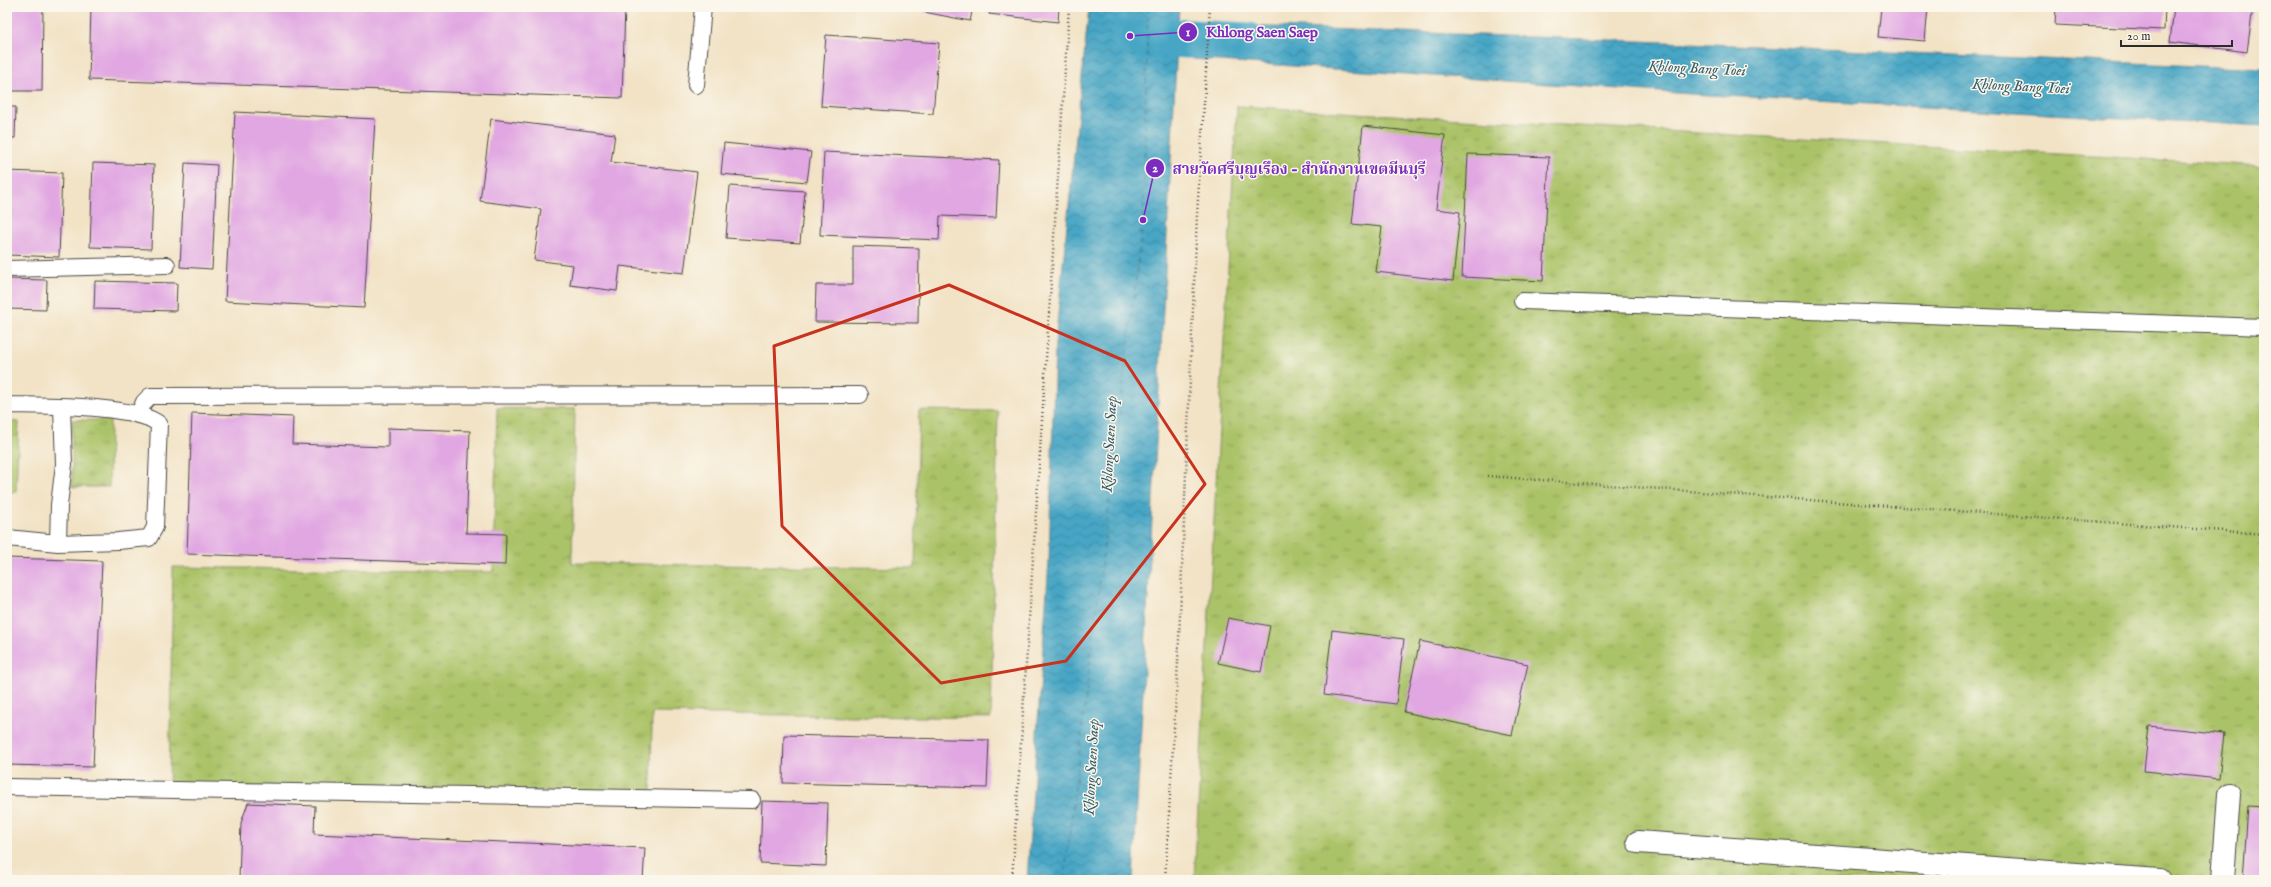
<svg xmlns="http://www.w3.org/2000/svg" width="2271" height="887" font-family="'IM FELL English','Noto Serif Thai',serif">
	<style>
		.grass { fill: url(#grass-tufts); stroke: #6b774a }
		.water { fill: url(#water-waves); stroke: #386878 }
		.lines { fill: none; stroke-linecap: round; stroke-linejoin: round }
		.canal { stroke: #46a6c5; stroke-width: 39 }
		.ferry { stroke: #365c69; stroke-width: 1; stroke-dasharray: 5 4; stroke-linecap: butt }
		.building { fill: #e1a7e2 }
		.service-casing { stroke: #494742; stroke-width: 18 }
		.minor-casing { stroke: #494742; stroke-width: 24 }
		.path { stroke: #494742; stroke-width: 2.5; stroke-dasharray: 1 3; stroke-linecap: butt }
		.service { stroke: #fff; stroke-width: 16 }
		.minor { stroke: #fff; stroke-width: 22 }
		.marked { fill: none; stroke: #c8321e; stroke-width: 3; stroke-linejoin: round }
		.labels { text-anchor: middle; stroke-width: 3; stroke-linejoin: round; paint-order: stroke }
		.water-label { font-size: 15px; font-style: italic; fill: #365c69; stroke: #fbf7ec }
		.leader { fill: none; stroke: #7b2cbf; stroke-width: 1.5 }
		.callout-dot { fill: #7b2cbf; stroke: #fbf7ec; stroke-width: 1.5 }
		.mark-label { font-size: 12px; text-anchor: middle; font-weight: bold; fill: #fff }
		.callout-label { font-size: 15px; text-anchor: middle; font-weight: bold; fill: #7b2cbf; stroke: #fbf7ec; stroke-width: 3; stroke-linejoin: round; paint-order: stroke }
	</style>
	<defs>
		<pattern id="grass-tufts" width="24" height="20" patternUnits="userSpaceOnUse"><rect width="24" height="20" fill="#abc368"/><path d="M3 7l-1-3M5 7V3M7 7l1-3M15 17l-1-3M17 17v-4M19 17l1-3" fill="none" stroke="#8b9f56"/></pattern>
		<pattern id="water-waves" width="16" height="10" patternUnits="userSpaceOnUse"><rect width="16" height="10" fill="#46a6c5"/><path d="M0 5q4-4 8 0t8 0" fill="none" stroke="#3b87a0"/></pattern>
	</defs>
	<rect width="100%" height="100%" fill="#fbf7ec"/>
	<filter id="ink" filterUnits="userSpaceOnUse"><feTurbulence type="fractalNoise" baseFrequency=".025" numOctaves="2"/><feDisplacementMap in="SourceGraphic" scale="8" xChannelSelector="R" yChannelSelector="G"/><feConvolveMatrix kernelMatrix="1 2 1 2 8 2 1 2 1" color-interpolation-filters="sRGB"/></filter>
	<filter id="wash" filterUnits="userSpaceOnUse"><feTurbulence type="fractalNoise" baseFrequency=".012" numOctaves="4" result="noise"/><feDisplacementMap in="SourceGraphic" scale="16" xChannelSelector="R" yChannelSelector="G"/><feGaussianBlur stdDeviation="0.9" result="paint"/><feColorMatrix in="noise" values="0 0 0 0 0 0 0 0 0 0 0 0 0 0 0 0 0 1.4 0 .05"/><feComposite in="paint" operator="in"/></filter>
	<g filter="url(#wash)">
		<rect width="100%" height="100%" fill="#f2e3c6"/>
		<g class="grass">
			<path d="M1237 106 2264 166V880H1194Z"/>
			<path d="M497 408 575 409 572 563 915 568 919 410 998 411 991 718 652 713 651 792 169 786 173 567 493 572Z"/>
			<path d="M72 420H110L109 487H72Z"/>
			<path d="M7 421 19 422 16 492H7Z"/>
		</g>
		<g class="water">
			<path d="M1089 7H1179L1133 880H1027L1049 561 1055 344Z"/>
			<path d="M1195 24 1689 43 2264 69V126L1690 94 1206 60 1193 59Z"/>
		</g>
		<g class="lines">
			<path class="canal" d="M1130 36 1248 42"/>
			<path class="ferry" d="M1064 880 1143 220 1148 7"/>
		</g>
		<g id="blocks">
			<g class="building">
				<path d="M7 7H43L42 91H7Z"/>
				<path d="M91 7H625L622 98 89 80Z"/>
				<path d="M925 7H973L970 21 924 12Z"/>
				<path d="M990 7H1059L1058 22 989 14Z"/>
				<path d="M1881 7H1928L1925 41 1878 37Z"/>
				<path d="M2056 7H2165L2164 30 2055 25Z"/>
				<path d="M2174 7H2253L2247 52 2170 42Z"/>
				<path d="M826 35 939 43 933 114 821 106Z"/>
				<path d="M7 107H16L15 138H7Z"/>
				<path d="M235 112 375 119 364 308 225 301Z"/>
				<path d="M491 119 615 134 611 162 697 172 684 273 620 266 617 291 570 285 573 265 534 260 541 209 480 201Z"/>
				<path d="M1363 126 1445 135 1436 209 1460 212 1453 281 1376 272 1382 227 1352 224Z"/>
				<path d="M724 143 811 152 807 182 721 174Z"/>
				<path d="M824 152 999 160 996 218 940 216 939 240 820 235Z"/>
				<path d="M1468 154 1549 157 1543 281 1462 277Z"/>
				<path d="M93 163 154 165 151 249 90 247Z"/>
				<path d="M185 163 217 165 212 269 180 267Z"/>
				<path d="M7 171 62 173 59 257 7 255Z"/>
				<path d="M730 186 805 191 800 243 726 238Z"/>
				<path d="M853 246 919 248 918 323 815 322 816 285H853Z"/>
				<path d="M7 279 47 280 46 310 7 309Z"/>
				<path d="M95 281 177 283 176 311 94 309Z"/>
				<path d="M192 413 293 417 292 444 388 447V428L470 431 466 533 506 534 505 565 187 554Z"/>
				<path d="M7 558 102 561 93 767 7 765Z"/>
				<path d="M1228 618 1270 626 1261 672 1218 663Z"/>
				<path d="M1332 630 1404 639 1396 704 1324 695Z"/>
				<path d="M1420 641 1528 664 1512 735 1404 712Z"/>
				<path d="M2149 726 2224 734 2219 779 2144 771Z"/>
				<path d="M784 735 989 740 987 788 783 783Z"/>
				<path d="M762 801 828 803 826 866 760 863Z"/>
				<path d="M248 803 315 806 314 834 645 848 643 880H239L241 823Z"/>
				<path d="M2248 806 2264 807V880H2243Z"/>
			</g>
		</g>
	</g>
	<g filter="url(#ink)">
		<use href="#blocks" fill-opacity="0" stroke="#494742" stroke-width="1"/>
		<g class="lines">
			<g class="service-casing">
				<g id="service">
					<path d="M696 85 703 7"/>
					<path d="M7 269 167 265"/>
					<path d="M1522 301 2264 327"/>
					<path d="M7 405C42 406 135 404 159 424L155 527 149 538 118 541 58 543"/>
					<path d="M138 415 144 402 150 396 860 395"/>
					<path d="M7 538 58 543 59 505 64 464 62 407"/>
					<path d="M7 787 752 800"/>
				</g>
			</g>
			<g class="minor-casing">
				<g id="minor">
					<path d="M1638 842 2159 880"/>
					<path d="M2223 880 2229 794"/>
				</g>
			</g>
			<g class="path">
				<path d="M1487 476 2264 534"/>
				<path d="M1012 880 1069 7"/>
				<path d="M1165 880 1178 662 1197 215 1210 7"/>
			</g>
			<use href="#service" class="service"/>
			<use href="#minor" class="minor"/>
		</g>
	</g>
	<path class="marked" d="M949 285 1125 361 1205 484 1066 661 941 683 782 526 774 346Z"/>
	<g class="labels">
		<g class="water-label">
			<text transform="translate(1697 68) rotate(3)" y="5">Khlong Bang Toei</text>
			<text transform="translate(2021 86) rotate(3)" y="5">Khlong Bang Toei</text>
			<text transform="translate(1109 444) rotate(-87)" y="5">Khlong Saen Saep</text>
			<text transform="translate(1091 767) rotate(-87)" y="5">Khlong Saen Saep</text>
		</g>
	</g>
	<path class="leader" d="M1130 36L1188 32M1143 220L1155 168"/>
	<g class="callout-dot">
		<circle cx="1130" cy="36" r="4"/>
		<circle cx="1143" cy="220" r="4"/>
		<circle cx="1188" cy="32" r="10"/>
		<circle cx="1155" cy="168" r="10"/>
	</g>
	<g class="mark-label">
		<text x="1188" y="36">1</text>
		<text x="1155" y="172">2</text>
	</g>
	<g class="callout-label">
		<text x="1262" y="37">Khlong Saen Saep</text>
		<text x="1299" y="174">สายวัดศรีบุญเรือง - สำนักงานเขตมีนบุรี</text>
	</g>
	<rect width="2271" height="887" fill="none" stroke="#fbf7ec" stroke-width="24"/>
	<path d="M2121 40v6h111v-6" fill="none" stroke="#2b2b2b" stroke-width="2"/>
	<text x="2127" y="40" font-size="12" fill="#2b2b2b" stroke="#fbf7ec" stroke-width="3" paint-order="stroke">20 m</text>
</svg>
